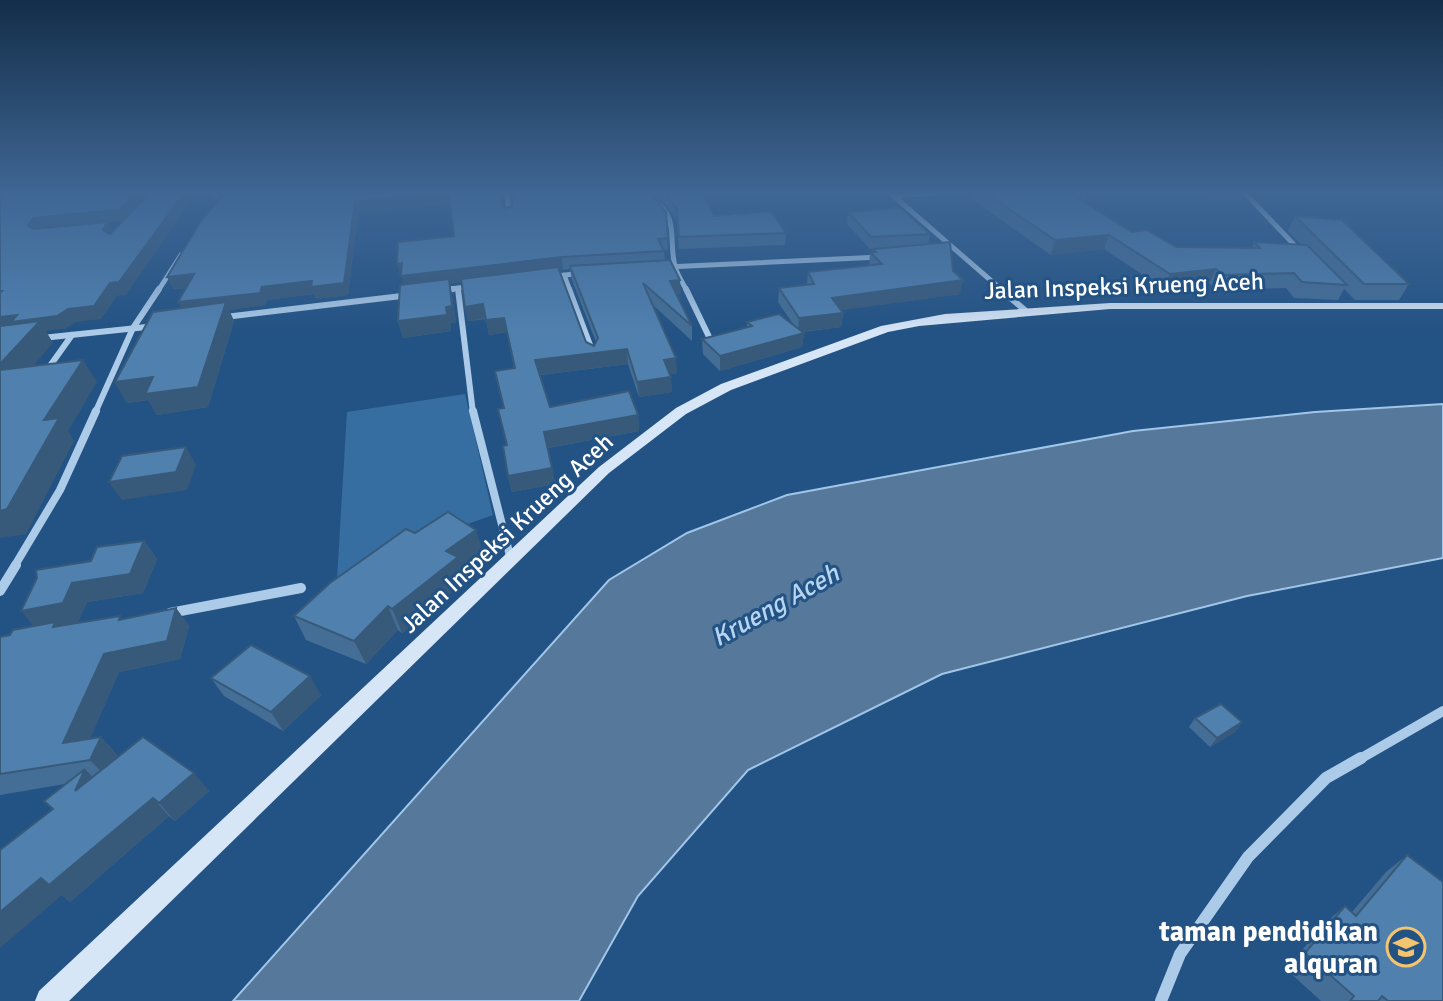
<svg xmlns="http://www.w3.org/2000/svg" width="1443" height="1001" font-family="Signika,sans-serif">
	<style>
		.green { fill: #376ea1 }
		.water { fill: #56789a; stroke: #a0c6e9; stroke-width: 2 }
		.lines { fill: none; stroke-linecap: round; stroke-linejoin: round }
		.street-far4 { stroke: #accbe8; stroke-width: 5 }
		.street-far3 { stroke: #accbe8; stroke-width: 6 }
		.street-far2 { stroke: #accbe8; stroke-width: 8 }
		.street-far1 { stroke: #accbe8; stroke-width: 10 }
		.street { stroke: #accbe8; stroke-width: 12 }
		.secondary { fill: #d6e6f7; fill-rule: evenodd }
		.wall { fill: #456e96; fill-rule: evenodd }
		.shaded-wall { fill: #385a7a }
		.building { fill: #5080ae; stroke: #385a7a; stroke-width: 2 }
		.labels { text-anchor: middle; stroke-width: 6; stroke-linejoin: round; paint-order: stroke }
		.street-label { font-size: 24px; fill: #fff; stroke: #235384 }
		.water-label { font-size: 26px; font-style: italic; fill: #b7d5f0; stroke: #235384 }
		.near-poi-label { font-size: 28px; font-weight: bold; fill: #fff; stroke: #235384; text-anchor: end }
	</style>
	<rect width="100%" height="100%" fill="#235384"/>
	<path class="green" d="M465 394 493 515 395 550 336 595 347 412Z"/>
	<path class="water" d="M1443 404V558L1247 596 942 674 748 770 638 896 579 1001H233L609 580 687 533 787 495 1133 431 1315 412Z"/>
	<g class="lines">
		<g class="street-far4">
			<path d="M507 192 509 214"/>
			<path d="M889 192 1003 291"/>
			<path d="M1244 192 1299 250"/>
			<path d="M894 196 942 192"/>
			<path d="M653 201C680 216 668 241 675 266 677 275 683 283 687 291"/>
			<path d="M666 267 880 257"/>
			<path d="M564 275 570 291"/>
			<path d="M550 277 581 273"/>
			<path d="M443 290 473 286"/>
			<path d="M158 291 181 255"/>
		</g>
		<g class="street-far3">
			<path d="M458 289 473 413"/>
			<path d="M569 289 593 353"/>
			<path d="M686 289 712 343"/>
			<path d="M1000 289 1026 311"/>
			<path d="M443 290 453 289"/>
			<path d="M225 317 410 295"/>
			<path d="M42 338 156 326"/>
			<path d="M47 370 72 335"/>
			<path d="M95 413 133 328 159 289"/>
		</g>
		<g class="street-far2">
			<path d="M473 411 511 560"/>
			<path d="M14 567 60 490 96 411"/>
		</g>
		<g class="street-far1">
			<path d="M0 591 16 565"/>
			<path d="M170 613 301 588"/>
			<path d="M1358 760 1443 711"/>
		</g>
		<path class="street" d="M1161 1001 1180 954 1248 857 1326 778 1361 758"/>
		<path class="secondary" d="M1110 303H1443V309H1110L919 326 888 332 731 390 686 414 609 473 69 1001H35L39 991 599 467 676 408 721 384 881 326 945 314Z"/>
	</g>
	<g class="wall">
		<path d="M207 192H502L503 205 505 208 512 206V192H703L714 216 786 233 785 245 679 249 677 220 661 199 654 197 666 212 668 250H664L665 260 681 294H676L692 326V341L653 305 677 373 670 374 672 392 639 397 628 364 540 375 550 407 638 415 639 431 548 448 555 484 512 492 508 476 504 408 514 368 507 332 489 335 486 319 468 321 465 307 462 282 450 283 456 323H450L451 331 403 338 398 321 404 284 402 276H400L454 236 450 204 358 213 348 295 316 299 314 294 267 300 265 305 229 310 234 321 208 407 157 415 148 400 127 403 115 382 181 308 187 288 173 289 226 193 219 200ZM570 269 572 280 596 342 594 346 586 342 559 270Z"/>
		<path d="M962 192H1082L1087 195 1084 203 1132 232 1176 247 1252 248 1254 242 1302 245 1288 231 1295 216 1409 284 1399 300H1355L1344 289 1338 300 1294 298 1286 288 1216 290 1209 283 1164 289 1104 249 1051 255Z"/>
		<path d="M1203 192H1243L1240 200H1210Z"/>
		<path d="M848 212 930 234 928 244 953 271 960 294 841 310 843 313 841 327 802 332 804 333 802 347 720 371 703 354 702 339 747 327V322L793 324 778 302 779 288 807 285 808 272 869 266 870 252H872V249H870L847 224Z"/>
		<path d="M415 533 483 553 461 568 465 581 402 633 398 630 366 664 306 640 294 616Z"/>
		<path d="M144 541 157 559 143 593 87 602 78 622 123 619 176 608 189 626 180 659 119 672 90 738 101 737 117 755 115 759 209 791 175 821 169 816 70 902 62 895 52 809 65 784 0 795V637L10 635 34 626 91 561Z"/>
		<path d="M211 678 321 695 283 731 224 696Z"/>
		<path d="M1195 718 1242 722 1235 732 1210 747 1189 727Z"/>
		<path d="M1407 855 1443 1001H1321L1286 969 1325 923 1345 906 1352 912 1386 872Z"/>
	</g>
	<g class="shaded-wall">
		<path d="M136 192H151L124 222 108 223 113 234 35 237 28 226 33 218Z"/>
		<path d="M185 192H197L126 295 117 296 101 319 76 322 65 329 46 331 53 343 9 394 0 380V317L17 315 110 283Z"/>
		<path d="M216 192H226L219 200Z"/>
		<path d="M449 193 452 204 358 213 348 295 316 299 314 294 267 300 265 305 229 310 234 321 208 407 157 415 148 400 127 403 115 382 185 315 178 302 262 287 312 281 355 202Z"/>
		<path d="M1109 235 1104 249 1051 255 1055 240Z"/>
		<path d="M562 257 563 270 450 283 456 323H450L451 331 403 338 398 321 405 288 401 276Z"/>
		<path d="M402 263 406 275 400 276 397 264Z"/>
		<path d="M1216 269 1209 283 1164 289 1170 274Z"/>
		<path d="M194 274 200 286 173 289 167 277Z"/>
		<path d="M680 280 681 294 670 295V281Z"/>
		<path d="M963 280 960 294 830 312 832 298Z"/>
		<path d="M483 304 487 318 468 321 465 307Z"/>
		<path d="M843 313 841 327 798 332 799 318Z"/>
		<path d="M504 318 507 332 489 335 486 320Z"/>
		<path d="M804 333 802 347 720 371V356Z"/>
		<path d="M627 349 628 364 538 375 535 360Z"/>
		<path d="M676 358 677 373 665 375 664 360Z"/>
		<path d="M83 360 97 382 68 431 74 441 26 534 0 538V511L44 420Z"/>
		<path d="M671 377 672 392 639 397 637 382Z"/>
		<path d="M638 415 639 431 547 448 544 432Z"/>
		<path d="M186 447 196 465 187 490 122 500 109 482Z"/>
		<path d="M552 468 555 484 512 492 508 476Z"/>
		<path d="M476 530 483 553 461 568 465 581 402 633 392 609 446 551Z"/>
		<path d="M144 541 157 559 143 593 87 602 78 622 37 630 21 611Z"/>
		<path d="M388 606 398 630 366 664 354 641Z"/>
		<path d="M176 608 189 626 180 659 119 672 81 760 63 743 104 654Z"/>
		<path d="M310 676 321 695 283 731 271 712Z"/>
		<path d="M1242 722 1235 732 1210 747 1217 738Z"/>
		<path d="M101 737 117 755 107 778 90 760Z"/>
		<path d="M85 769 103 787 75 791Z"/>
		<path d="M194 773 209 791 175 821 159 803Z"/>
		<path d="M153 798 169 816 70 902 62 895 0 948V912L41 878Z"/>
	</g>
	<g class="building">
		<path d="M0 192H136L119 210 33 218 28 226 34 229 107 222 103 230 110 234 151 192H185L119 282 110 283 94 306 68 309 57 316 11 322 17 315 0 317V293L2 291H0Z"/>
		<path d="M226 192H501L502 204 505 208 512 206V192H639L653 196 666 212 668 238 658 239 664 251 562 257 401 276 402 263 397 264 398 242 454 236 449 193 355 202 344 283 311 287 312 281 262 287 260 293 178 302 194 274 167 277 201 221Z"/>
		<path d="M664 192H703L714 216 771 211 786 233 679 237 677 209Z"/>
		<path d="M984 192H1082L1087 195H1073L1132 232 1147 230 1176 247 1260 248 1254 242 1307 245 1347 285 1302 282 1294 273 1223 275 1216 269 1170 274 1109 235 1055 240Z"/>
		<path d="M901 208 930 234 871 237 848 212Z"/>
		<path d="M1295 216 1342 220 1409 284H1364Z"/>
		<path d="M950 242 953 271 963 280 832 298 843 313 799 318 779 288 814 284 808 272 882 264 870 252H876L873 249Z"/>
		<path d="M670 260 680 280 670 281 692 326 643 283 676 358 664 360 671 377 637 382 627 349 535 360 550 407 629 391 638 415 544 432 552 468 508 476 503 446 507 445 498 409 504 408 495 371 515 368 504 318 486 320 483 304 465 307 461 279 558 267 586 342 594 346 598 338 570 266Z"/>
		<path d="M449 279 452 306 446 307 447 315 398 321 400 285Z"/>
		<path d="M226 302 198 387 145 394 153 377 115 382 153 312Z"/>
		<path d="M779 314 804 333 720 356 702 339 752 326 747 322Z"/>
		<path d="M40 321 0 364V326Z"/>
		<path d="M83 360 44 420 59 418 7 509 0 511V370Z"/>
		<path d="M186 447 176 472 109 482 122 456Z"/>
		<path d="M448 512 476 530 446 551 458 557 392 609 388 606 354 641 294 616 330 583 406 529 415 533Z"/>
		<path d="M144 541 130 574 72 583 63 603 21 611 37 578 36 570 91 561 97 547Z"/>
		<path d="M176 608 167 641 104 654 63 743 101 737 90 760 0 774V637L10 635 13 630 55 622 53 627 120 616 119 620Z"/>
		<path d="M251 645 310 676 271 712 211 678Z"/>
		<path d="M1221 704 1242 722 1217 738 1195 718Z"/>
		<path d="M143 737 194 773 159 803 153 798 49 885 41 878 0 912V850L53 809 44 801 85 769 75 791Z"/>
		<path d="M1407 855 1443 882V1001H1388L1382 996 1378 1001H1350L1354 996 1305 953 1345 906 1356 916Z"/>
	</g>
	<linearGradient id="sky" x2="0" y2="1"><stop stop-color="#132e49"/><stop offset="0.58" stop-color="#3f6694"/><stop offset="1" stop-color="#3f6694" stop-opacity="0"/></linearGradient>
	<rect width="1443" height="332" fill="url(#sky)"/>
	<defs>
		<g id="university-ring" transform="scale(2)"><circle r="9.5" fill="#235384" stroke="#f4c56e" stroke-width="1.5"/><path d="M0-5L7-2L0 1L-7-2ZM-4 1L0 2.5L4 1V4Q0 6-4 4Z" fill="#f4c56e"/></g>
	</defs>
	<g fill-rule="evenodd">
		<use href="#university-ring" x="1406" y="947"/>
	</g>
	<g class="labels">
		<g class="street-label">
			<text transform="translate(1124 286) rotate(-2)" y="8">Jalan Inspeksi Krueng Aceh</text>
			<text transform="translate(507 533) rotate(-43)" y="8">Jalan Inspeksi Krueng Aceh</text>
		</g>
		<g class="water-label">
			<text transform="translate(775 605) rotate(-29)" y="9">Krueng Aceh</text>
		</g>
		<g class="near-poi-label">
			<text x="1378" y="941">taman pendidikan<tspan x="1378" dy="32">alquran</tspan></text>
		</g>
	</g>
</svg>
